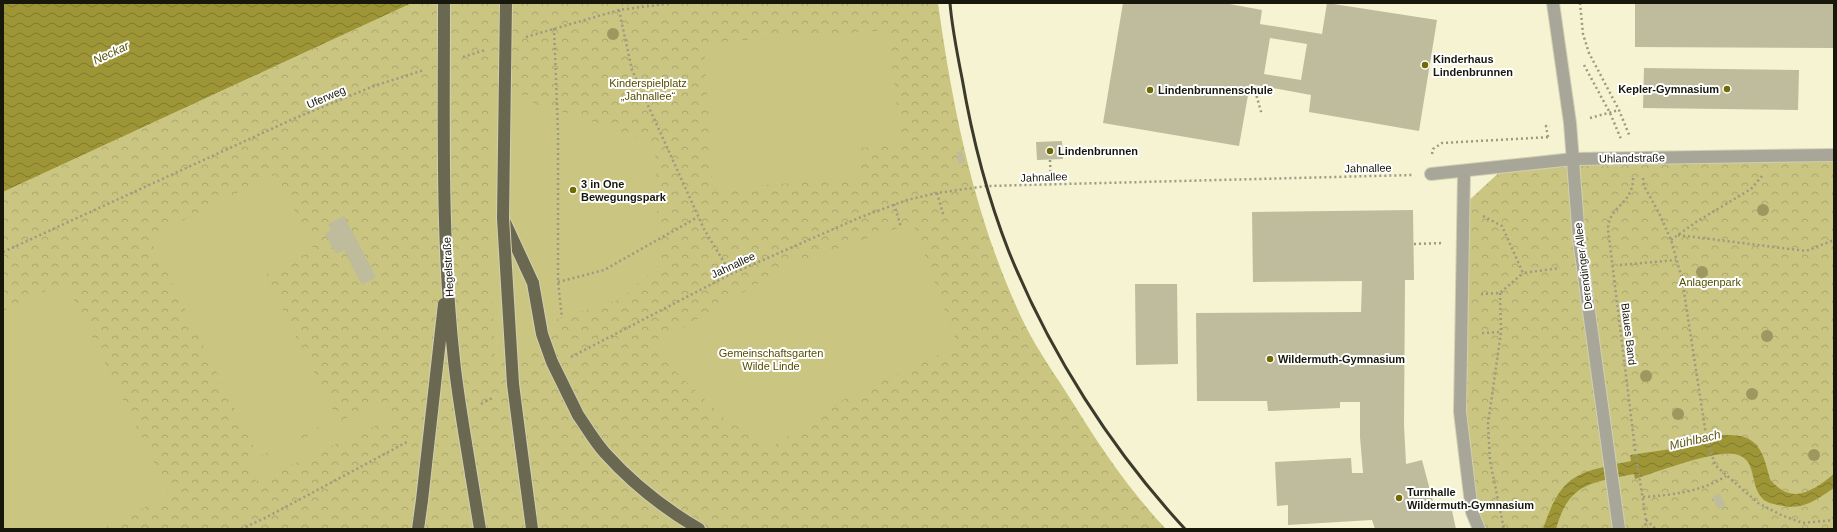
<svg xmlns="http://www.w3.org/2000/svg" width="1837" height="532" font-family="Arial,sans-serif">
	<style>
		.park { fill: url(#park-crowns) }
		.garden { fill: #cac580 }
		.water { fill: url(#water-waves) }
		.building { fill: #bebc9c; fill-rule: evenodd }
		.lines { fill: none; stroke-linecap: round; stroke-linejoin: round }
		.service-casing { stroke: #d2d0b2; stroke-width: 14 }
		.minor-casing { stroke: #d2d0b2; stroke-width: 14 }
		.primary-casing { stroke: #d2d0b2; stroke-width: 14 }
		.path { stroke: #9c9a82; stroke-width: 2.5; stroke-dasharray: 2 3; stroke-linecap: butt }
		.service { stroke: #a7a698; stroke-width: 12 }
		.minor { stroke: #a7a698; stroke-width: 12 }
		.primary { stroke: #6a6850; stroke-width: 12 }
		.rail { stroke: #3c3b2b; stroke-width: 3 }
		.primary-bridge-casing { stroke: #d2d0b2; stroke-width: 14; stroke-linecap: butt }
		.primary-bridge { stroke: #6a6850; stroke-width: 12 }
		.tree { fill: #9d985f }
		.poi-dot { fill: #726a02; stroke: #fff; stroke-width: 1.5 }
		.labels { text-anchor: middle; stroke-width: 4; stroke-linejoin: round; paint-order: stroke }
		.poi-label { font-size: 11px; font-weight: bold; fill: #18170b; stroke: #fff; text-anchor: start }
		.park-label { font-size: 11px; fill: #554e01; stroke: #fff }
		.street-label { font-size: 11px; fill: #18170b; stroke: #fff }
		.water-label { font-size: 12px; font-style: italic; fill: #5d5710; stroke: #fff }
	</style>
	<defs>
		<pattern id="park-crowns" width="20" height="18" patternUnits="userSpaceOnUse"><rect width="20" height="18" fill="#cac580"/><path d="M2 6a3 3 0 1 1 6 0M12 15a3 3 0 1 1 6 0" fill="none" stroke="#ada86d"/></pattern>
		<pattern id="water-waves" width="16" height="10" patternUnits="userSpaceOnUse"><rect width="16" height="10" fill="#9e9636"/><path d="M0 5q4-4 8 0t8 0" fill="none" stroke="#80792c"/></pattern>
	</defs>
	<rect width="100%" height="100%" fill="#f5f3d2"/>
	<g class="park">
		<path d="M412 3H938C953 112 976 223 1024 323 1037 350 1057 377 1073 403 1100 447 1130 491 1166 529H3V192Z"/>
		<path d="M1834 155V529H1479L1460 412 1464 205 1505 167Z"/>
	</g>
	<g class="garden">
		<path d="M888 30 901 145 858 148 860 178 713 189 704 43Z"/>
		<path d="M490 95H533V108L569 113 655 145 659 265 621 299 536 326 539 348 495 359 489 236 491 139Z"/>
		<path d="M276 174 314 250 265 275 337 418 259 457 149 237Z"/>
		<path d="M913 223 958 346 839 402 772 447 726 420 650 347 791 264Z"/>
		<path d="M65 282 170 495 101 529H3V311Z"/>
		<path d="M387 400 395 417 256 481 248 464Z"/>
	</g>
	<g class="water">
		<path d="M3 3H412L3 192Z"/>
		<path d="M1719 435C1730 435 1743 434 1752 441 1764 450 1766 466 1770 479 1772 483 1776 485 1779 488 1798 503 1819 486 1834 474V488C1814 501 1803 511 1778 505 1773 504 1765 502 1762 498 1749 484 1758 459 1735 454 1716 450 1656 472 1635 479L1634 474C1592 483 1569 482 1556 529H1543C1562 472 1577 473 1631 461L1630 455 1671 449Z"/>
	</g>
	<g class="building">
		<path d="M1123 3H1224L1262 10 1260 24 1322 34 1327 3 1437 20 1419 131 1309 112 1311 95 1250 84 1239 146 1103 123ZM1270 38 1307 44 1301 80 1264 74Z"/>
		<path d="M1635 3H1834V48L1635 47Z"/>
		<path d="M1644 68 1799 70 1798 110 1643 108Z"/>
		<path d="M1062 141 1063 159 1037 160 1036 142Z"/>
		<path d="M962 151 965 162 959 164 956 152Z"/>
		<path d="M1413 210 1414 280H1405L1404 425 1406 464 1422 460 1435 509 1451 506 1456 529H1375L1372 520 1288 525V505L1277 506 1275 462 1351 458 1352 473H1363L1360 437V402H1340V408L1268 411 1267 401H1197L1196 313 1361 312 1362 281 1253 282 1252 212Z"/>
		<path d="M344 216 376 277 362 285 344 250 336 254 325 234 331 230 328 224Z"/>
		<path d="M1135 284H1177L1178 364 1136 365Z"/>
		<path d="M1719 493 1726 505 1718 509 1712 498Z"/>
	</g>
	<g class="lines">
		<g class="service-casing">
			<g id="service">
				<path d="M1464 172 1460 412 1472 512 1479 529"/>
				<path d="M1431 174 1573 159"/>
			</g>
		</g>
		<g class="minor-casing">
			<g id="minor">
				<path d="M1553 3 1570 123 1579 239 1619 529"/>
				<path d="M1573 159 1834 155"/>
			</g>
		</g>
		<g class="primary-casing">
			<g id="primary">
				<path d="M503 218 533 283"/>
				<path d="M578 415C587 428 595 442 605 453 632 483 665 509 699 529"/>
				<path d="M521 446 532 529"/>
				<path d="M471 474 480 529"/>
				<path d="M418 529 422 500"/>
			</g>
		</g>
		<g class="path">
			<path d="M1580 3 1583 34 1589 53 1619 110 1630 137"/>
			<path d="M619 10 632 70 704 229 731 274"/>
			<path d="M554 28 558 132V282L562 318"/>
			<path d="M526 37 619 10 672 3"/>
			<path d="M463 57 485 50"/>
			<path d="M1584 65 1610 113 1621 139"/>
			<path d="M1257 86 1256 94 1262 115"/>
			<path d="M1590 118 1619 110"/>
			<path d="M1548 137 1546 126H1550"/>
			<path d="M1432 154 1433 149 1442 143 1551 137"/>
			<path d="M1050 160 1051 184"/>
			<path d="M1633 178C1634 203 1608 207 1608 229L1635 449 1646 520 1645 529"/>
			<path d="M1643 178 1644 186 1659 213 1671 240 1682 279 1706 435 1715 465 1758 503 1781 515 1803 523 1834 520"/>
			<path d="M937 193 944 217"/>
			<path d="M894 204 901 227"/>
			<path d="M1483 216 1502 226 1523 273 1560 268"/>
			<path d="M1678 235 1806 251 1834 240"/>
			<path d="M1671 240 1696 222 1751 189 1762 176"/>
			<path d="M1414 244 1443 243"/>
			<path d="M3 252 293 119 374 86 424 70"/>
			<path d="M1620 265 1676 260"/>
			<path d="M558 282 604 270 698 217"/>
			<path d="M1500 293 1501 332 1488 424 1490 461 1504 529"/>
			<path d="M1481 294 1500 293 1523 273"/>
			<path d="M1482 333 1501 332"/>
			<path d="M571 357 731 274 861 217 907 200 937 193 987 186 1412 175"/>
			<path d="M481 404 494 397"/>
			<path d="M1643 497C1673 495 1700 492 1726 476"/>
			<path d="M1646 520 1656 529"/>
			<path d="M241 529 265 518 407 442"/>
		</g>
		<use href="#service" class="service"/>
		<use href="#minor" class="minor"/>
		<use href="#primary" class="primary"/>
		<path class="rail" d="M950 3C952 28 957 53 962 78 972 137 987 196 1009 252 1050 353 1111 449 1185 529"/>
		<g class="primary-bridge-casing">
			<g id="primary-bridge">
				<path d="M444 3C444 122 441 242 454 360 458 398 465 436 471 474"/>
				<path d="M506 3 503 218 513 384 521 446"/>
				<path d="M533 283 542 334 552 362 578 415"/>
				<path d="M422 500 444 304"/>
			</g>
		</g>
		<use href="#primary-bridge" class="primary-bridge"/>
	</g>
	<g class="tree">
		<circle cx="613" cy="34" r="6"/>
		<circle cx="1763" cy="210" r="6"/>
		<circle cx="1702" cy="272" r="6"/>
		<circle cx="1767" cy="336" r="6"/>
		<circle cx="1646" cy="376" r="6"/>
		<circle cx="1752" cy="394" r="6"/>
		<circle cx="1678" cy="414" r="6"/>
		<circle cx="1814" cy="455" r="6"/>
	</g>
	<g class="poi-dot">
		<circle cx="1425" cy="65" r="4"/>
		<circle cx="1727" cy="89" r="4"/>
		<circle cx="1150" cy="90" r="4"/>
		<circle cx="1050" cy="151" r="4"/>
		<circle cx="573" cy="190" r="4"/>
		<circle cx="1270" cy="359" r="4"/>
		<circle cx="1399" cy="498" r="4"/>
	</g>
	<g class="labels">
		<g class="poi-label">
			<text x="1433" y="63">Kinderhaus<tspan x="1433" dy="13">Lindenbrunnen</tspan></text>
			<text x="1719" y="93" text-anchor="end">Kepler-Gymnasium</text>
			<text x="1158" y="94">Lindenbrunnenschule</text>
			<text x="1058" y="155">Lindenbrunnen</text>
			<text x="581" y="188">3 in One<tspan x="581" dy="13">Bewegungspark</tspan></text>
			<text x="1278" y="363">Wildermuth-Gymnasium</text>
			<text x="1407" y="496">Turnhalle<tspan x="1407" dy="13">Wildermuth-Gymnasium</tspan></text>
		</g>
		<g class="park-label">
			<text x="648" y="87">Kinderspielplatz<tspan x="648" dy="13">„Jahnallee“</tspan></text>
			<text x="1710" y="286">Anlagenpark</text>
			<text x="771" y="357">Gemeinschaftsgarten<tspan x="771" dy="13">Wilde Linde</tspan></text>
		</g>
		<g class="street-label">
			<text transform="translate(326 97) rotate(-23)" y="4">Uferweg</text>
			<text transform="translate(1632 158) rotate(-1)" y="4">Uhlandstraße</text>
			<text transform="translate(1368 168) rotate(-1)" y="4">Jahnallee</text>
			<text transform="translate(1044 177) rotate(-2)" y="4">Jahnallee</text>
			<text transform="translate(733 265) rotate(-25)" y="4">Jahnallee</text>
			<text transform="translate(1583 266) rotate(-97)" y="4">Derendinger Allee</text>
			<text transform="translate(448 267) rotate(-93)" y="4">Hegelstraße</text>
			<text transform="translate(1629 334) rotate(83)" y="4">Blaues Band</text>
		</g>
		<g class="water-label">
			<text transform="translate(111 53) rotate(-25)" y="4">Neckar</text>
			<text transform="translate(1695 440) rotate(-13)" y="4">Mühlbach</text>
		</g>
	</g>
	<rect width="1837" height="532" fill="none" stroke="#18170b" stroke-width="8"/>
</svg>
